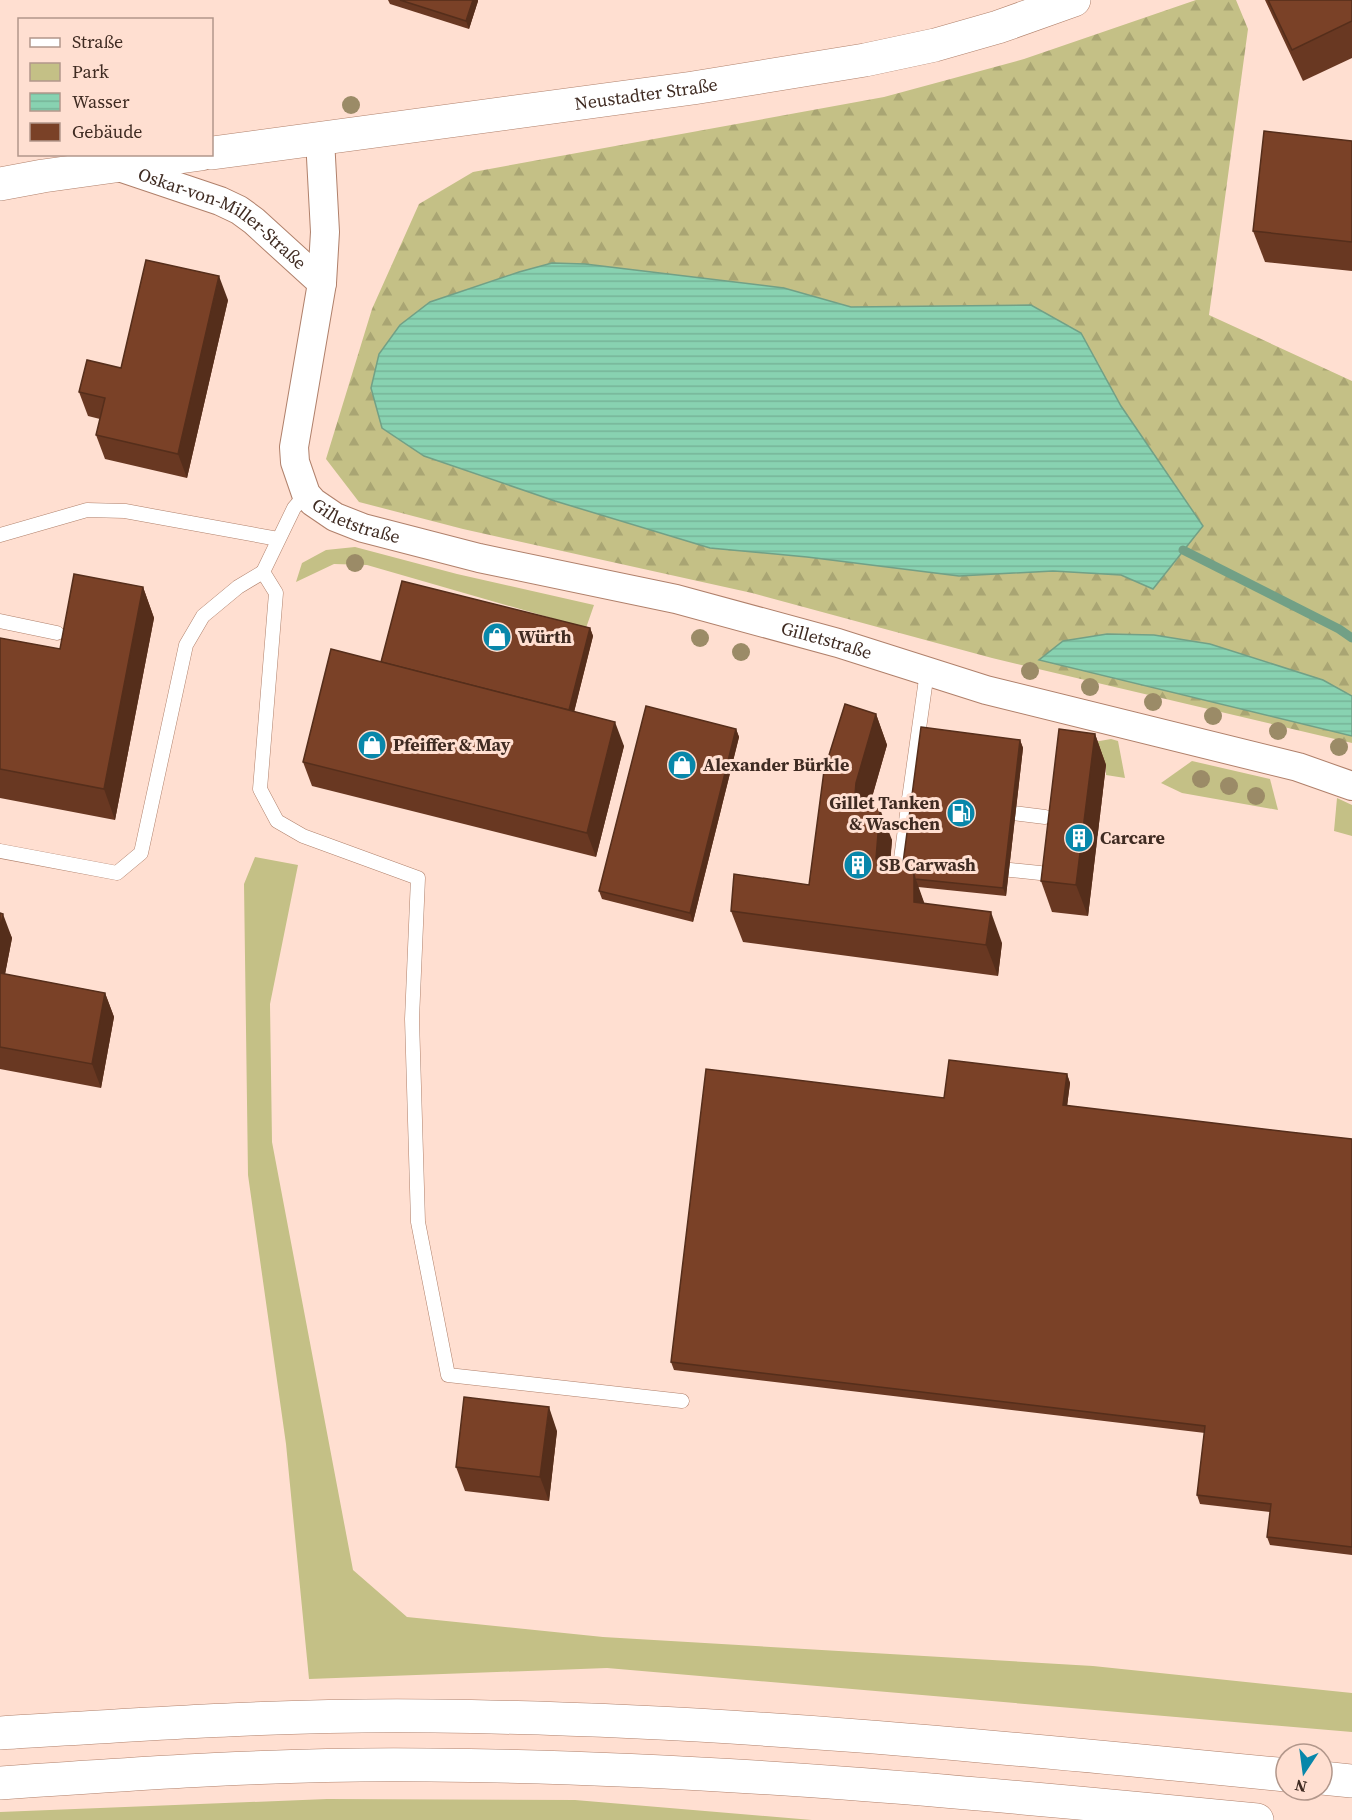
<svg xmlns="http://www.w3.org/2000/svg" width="1352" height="1820" font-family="'Source Serif 4',serif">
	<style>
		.green { fill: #c4c086 }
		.forest { fill: url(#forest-firs) }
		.water { fill: url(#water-rules); stroke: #72a086; stroke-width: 1.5 }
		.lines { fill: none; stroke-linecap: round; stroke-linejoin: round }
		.stream { stroke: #72a086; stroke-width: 9 }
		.lane-casing { stroke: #b0806b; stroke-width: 15 }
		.street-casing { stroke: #b0806b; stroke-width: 30 }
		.secondary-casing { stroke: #b0806b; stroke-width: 34 }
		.highway-casing { stroke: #b0806b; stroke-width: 34 }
		.lane { stroke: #fff; stroke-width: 14 }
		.street { stroke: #fff; stroke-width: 28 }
		.secondary { stroke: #fff; stroke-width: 33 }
		.highway { stroke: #fff; stroke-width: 33 }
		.tree { fill: #9b8b67 }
		.wall { fill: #693822 }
		.shaded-wall { fill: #552e1b }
		.building { fill: #7a4127; stroke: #552e1b; stroke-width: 1.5 }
		.labels { text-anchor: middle; stroke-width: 6; stroke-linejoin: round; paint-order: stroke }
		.street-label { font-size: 18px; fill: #3f2b22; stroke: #ffdfd1 }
		.poi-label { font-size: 18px; font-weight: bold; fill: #3f2b22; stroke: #ffdfd1; text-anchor: start }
	</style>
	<defs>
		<pattern id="forest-firs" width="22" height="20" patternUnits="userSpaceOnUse" patternTransform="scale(1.5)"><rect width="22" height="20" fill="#c4c086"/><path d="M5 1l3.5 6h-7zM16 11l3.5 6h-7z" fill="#a9a573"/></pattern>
		<pattern id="water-rules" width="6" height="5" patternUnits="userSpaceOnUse" patternTransform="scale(1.5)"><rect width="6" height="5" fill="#88d2b1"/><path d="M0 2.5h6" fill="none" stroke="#76b498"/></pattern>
	</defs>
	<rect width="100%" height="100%" fill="#ffdfd1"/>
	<g class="green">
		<path d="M355 547 457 574 594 605 586 628 367 565 334 564 296 582 302 563 326 550Z"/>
		<path d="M1111 739 1118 741 1125 778 1106 775V764L1081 760 1094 742Z"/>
		<path d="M1192 761 1270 779 1278 810 1182 793 1161 783Z"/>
		<path d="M1337 798 1352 805V836L1334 831Z"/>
		<path d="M255 857 298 865 270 1004 272 1142 353 1570 407 1617 603 1637 1093 1666 1352 1693V1732L607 1668 309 1679 286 1444 248 1175 244 884Z"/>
		<path d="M327 1799 575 1800 812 1820H0V1812Z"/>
	</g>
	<path class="forest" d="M1196 0H1236L1248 29 1209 315 1352 381V743L992 658 752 593 463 529 359 502 326 459 372 309 419 204 473 172 884 97 1024 59Z"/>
	<g class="water">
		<path d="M552 263 585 264 784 288 851 307 1031 305 1081 333 1121 406 1203 526 1153 589 1121 575 1053 571 959 576 807 557 710 548 555 501 424 456 382 428 371 388 379 354 400 325 430 302 519 272Z"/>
		<path d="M1107 634 1154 635 1210 644 1323 680 1352 696V736L1039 660 1063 641Z"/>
	</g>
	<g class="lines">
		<path class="stream" d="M1183 550 1339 629 1352 638"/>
		<g class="lane-casing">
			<g id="lane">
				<path d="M306 494 294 508 263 572 276 593 260 789 277 821 303 836 418 878 412 1019 418 1222 448 1375 682 1401"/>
				<path d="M0 535 87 510 125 511 278 539"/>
				<path d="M0 621 57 633"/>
				<path d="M927 672 909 799 927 802"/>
				<path d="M909 799 901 859 921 861"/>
				<path d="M997 811 1045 817"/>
				<path d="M0 851 117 873 141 853 186 645 203 616 238 587 263 572"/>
				<path d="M991 868 1040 873"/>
			</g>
		</g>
		<g class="street-casing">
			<g id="street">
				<path id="s1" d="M320 139 325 232 322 283 294 447 295 462 306 494 313 502 335 517 363 528 479 558 676 599 838 643 986 690 1298 767 1352 786"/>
				<path id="s2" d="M116 166 220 201 239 210 254 221 322 283"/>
			</g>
		</g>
		<g class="secondary-casing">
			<g id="secondary">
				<path id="s3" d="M212 153 693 88 865 60 935 45 998 27 1074 0"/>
				<path d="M0 184 43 176 201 154"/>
			</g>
		</g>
		<g class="highway-casing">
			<g id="highway">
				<path d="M0 1733C144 1724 289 1714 434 1716 719 1719 1003 1747 1286 1775"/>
				<path d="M1322 1778 1352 1781"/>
				<path d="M0 1783C143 1773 287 1763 430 1765 706 1767 982 1793 1257 1820"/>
			</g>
		</g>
		<use href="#lane" class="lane"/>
		<use href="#street" class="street"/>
		<use href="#secondary" class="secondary"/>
		<use href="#highway" class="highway"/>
	</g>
	<g class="tree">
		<circle cx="351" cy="105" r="9"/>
		<circle cx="355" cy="563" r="9"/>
		<circle cx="700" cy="638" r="9"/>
		<circle cx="741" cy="652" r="9"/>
		<circle cx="1030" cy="671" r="9"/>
		<circle cx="1090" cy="687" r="9"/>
		<circle cx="1153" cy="702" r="9"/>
		<circle cx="1213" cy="716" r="9"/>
		<circle cx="1278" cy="731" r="9"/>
		<circle cx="1339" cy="747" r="9"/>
		<circle cx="1201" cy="779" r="9"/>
		<circle cx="1229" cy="786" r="9"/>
		<circle cx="1256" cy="796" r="9"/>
	</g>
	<g class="wall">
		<path d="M388 0H478V1L469 29 390 4Z"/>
		<path d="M1265 0H1352V58L1303 81Z"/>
		<path d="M1352 141V271L1265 262 1253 231Z"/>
		<path d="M228 300 187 478 105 459 96 435 100 419 88 416 79 392 121 368Z"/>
		<path d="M143 587 154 618 115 820 0 798V638L60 649Z"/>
		<path d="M590 628 593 636 574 712 624 746 596 857 312 786 303 762 381 662Z"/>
		<path d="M876 714 887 745 869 808 892 840 890 861 903 863 1020 740 1023 748 1006 896 918 887 924 903 1002 943 998 976 743 942 731 911 809 885Z"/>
		<path d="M736 729 739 737 693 922 602 899 599 891Z"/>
		<path d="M1095 734 1106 765 1088 916 1052 912 1041 881Z"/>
		<path d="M0 913 12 938 5 974 105 993 114 1017 101 1088 0 1069Z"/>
		<path d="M1067 1074 1070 1083 1067 1106 1289 1132 1352 1139V1555L1270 1545 1267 1537 1270 1512 1200 1504 1197 1495 1205 1433 674 1370 671 1362 944 1098Z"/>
		<path d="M557 1431 549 1501 465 1491 456 1467Z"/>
	</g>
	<g class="shaded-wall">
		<path d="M473 0H478V1L469 29 466 21Z"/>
		<path d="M219 276 228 300 187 478 178 454Z"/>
		<path d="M143 587 154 618 115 820 104 789Z"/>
		<path d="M590 628 593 636 569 732 566 724Z"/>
		<path d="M876 714 887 745 867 814 854 807 856 783Z"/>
		<path d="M615 722 624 746 596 857 587 833Z"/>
		<path d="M736 729 739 737 693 922 690 913Z"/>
		<path d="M1095 734 1106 765 1088 916 1076 885Z"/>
		<path d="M1020 740 1023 748 1006 896 1003 888Z"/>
		<path d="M880 809 892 840 888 890 876 859Z"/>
		<path d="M914 874 925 905 914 902Z"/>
		<path d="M991 912 1002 943 998 976 986 945Z"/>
		<path d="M3 914 12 938 1 995 0 993V931Z"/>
		<path d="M105 993 114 1017 101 1088 92 1064Z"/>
		<path d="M1067 1074 1070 1083 1066 1114 1063 1105Z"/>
		<path d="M549 1407 557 1431 549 1501 540 1477Z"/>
	</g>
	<g class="building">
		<path d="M400 0H473L466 21Z"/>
		<path d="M1268 0H1352V21L1292 50Z"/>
		<path d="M1264 131 1352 141V242L1253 231Z"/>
		<path d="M146 260 219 276 178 454 96 435 105 398 79 392 87 360 121 368Z"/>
		<path d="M74 574 143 587 104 789 0 769V638L60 649Z"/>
		<path d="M402 581 590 628 569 710 381 662Z"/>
		<path d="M331 649 615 722 587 833 303 762Z"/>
		<path d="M845 704 876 714 856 783 854 807 880 809 876 859 904 864 914 874V902L991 912 986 945 731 911 734 874 809 885 824 771Z"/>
		<path d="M646 706 736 729 690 913 599 891Z"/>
		<path d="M921 727 1020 740 1003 888 915 879 914 874 903 863Z"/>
		<path d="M1059 729 1095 734 1076 885 1041 881Z"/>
		<path d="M0 913 3 914 0 931Z"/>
		<path d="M0 973 105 993 92 1064 0 1047Z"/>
		<path d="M949 1060 1067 1074 1063 1105 1289 1132 1352 1139V1547L1267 1537 1271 1504 1197 1495 1205 1426 671 1362 706 1069 944 1098Z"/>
		<path d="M464 1397 549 1407 540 1477 456 1467Z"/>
	</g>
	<defs>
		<g id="shop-disc" transform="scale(1.5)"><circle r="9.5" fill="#0887aa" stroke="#ffdfd1"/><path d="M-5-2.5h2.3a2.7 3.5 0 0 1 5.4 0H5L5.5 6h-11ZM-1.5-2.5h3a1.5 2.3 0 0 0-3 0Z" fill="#fff"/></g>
		<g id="fuel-disc" transform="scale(1.5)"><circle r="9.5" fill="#0887aa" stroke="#ffdfd1"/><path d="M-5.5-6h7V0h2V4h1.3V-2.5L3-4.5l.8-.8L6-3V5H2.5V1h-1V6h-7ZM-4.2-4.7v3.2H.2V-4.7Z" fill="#fff"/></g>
		<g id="building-disc" transform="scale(1.5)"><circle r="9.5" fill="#0887aa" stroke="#ffdfd1"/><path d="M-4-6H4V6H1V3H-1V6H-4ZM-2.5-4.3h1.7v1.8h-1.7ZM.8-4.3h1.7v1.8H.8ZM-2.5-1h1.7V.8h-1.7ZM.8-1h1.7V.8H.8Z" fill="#fff"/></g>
	</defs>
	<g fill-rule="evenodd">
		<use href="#shop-disc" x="497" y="637"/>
		<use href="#shop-disc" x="372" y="745"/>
		<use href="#shop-disc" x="682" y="765"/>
		<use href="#fuel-disc" x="961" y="813"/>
		<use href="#building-disc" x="1079" y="838"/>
		<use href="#building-disc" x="858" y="865"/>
	</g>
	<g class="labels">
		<g class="street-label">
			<text dy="6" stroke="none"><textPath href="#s3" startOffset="438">Neustadter Straße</textPath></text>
			<text dy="6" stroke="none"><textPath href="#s2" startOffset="120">Oskar-von-Miller-Straße</textPath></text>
			<text dy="6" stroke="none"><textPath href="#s1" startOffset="418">Gilletstraße</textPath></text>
			<text dy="6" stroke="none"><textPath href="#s1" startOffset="904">Gilletstraße</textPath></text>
		</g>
		<g class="poi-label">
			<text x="518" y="643">Würth</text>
			<text x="393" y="751">Pfeiffer &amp; May</text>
			<text x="703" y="771">Alexander Bürkle</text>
			<text x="940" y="809" text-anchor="end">Gillet Tanken<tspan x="940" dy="21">&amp; Waschen</tspan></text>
			<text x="1100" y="844">Carcare</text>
			<text x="879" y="871">SB Carwash</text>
		</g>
	</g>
	<rect x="18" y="18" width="195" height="138" fill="#ffdfd1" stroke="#b2978b" stroke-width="1.5"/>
	<rect x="30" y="38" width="30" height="9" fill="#ffffff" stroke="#b2978b" stroke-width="1.5"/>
	<text x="72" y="48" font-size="18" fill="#3f2b22">Straße</text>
	<rect x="30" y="63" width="30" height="18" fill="#c4c086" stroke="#b2978b" stroke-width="1.5"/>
	<text x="72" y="78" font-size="18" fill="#3f2b22">Park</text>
	<rect x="30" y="93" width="30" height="18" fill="url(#water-rules)" stroke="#b2978b" stroke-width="1.5"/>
	<text x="72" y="108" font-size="18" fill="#3f2b22">Wasser</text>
	<rect x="30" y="123" width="30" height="18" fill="#7a4127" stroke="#b2978b" stroke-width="1.5"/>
	<text x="72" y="138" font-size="18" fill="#3f2b22">Gebäude</text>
	<g transform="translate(1304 1772) rotate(193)"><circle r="28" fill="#ffdfd1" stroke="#b2978b" stroke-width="1.5"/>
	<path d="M0-4.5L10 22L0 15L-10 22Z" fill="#0887aa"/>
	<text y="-9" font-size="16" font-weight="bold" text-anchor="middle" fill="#3f2b22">N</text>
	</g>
</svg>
